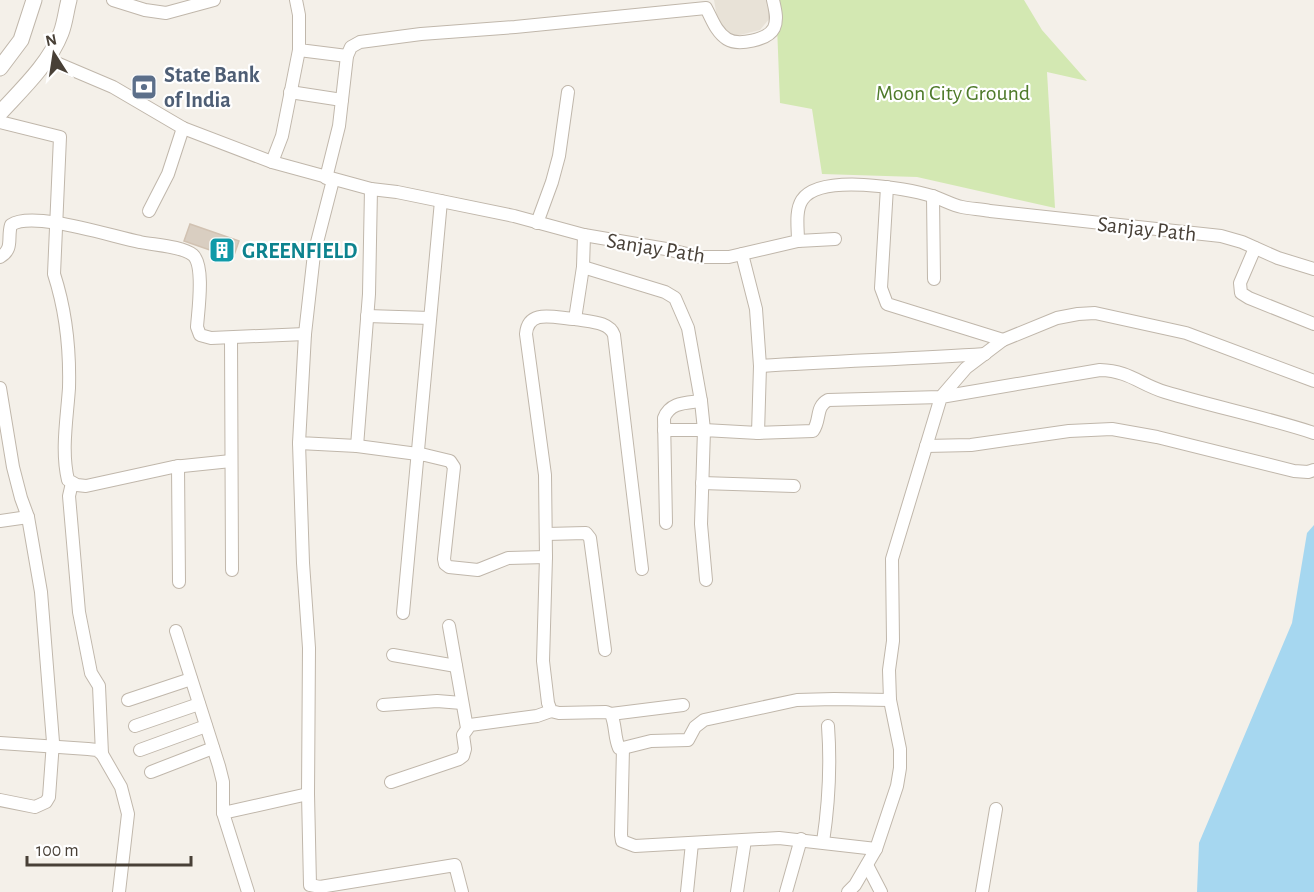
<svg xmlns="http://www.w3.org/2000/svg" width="1314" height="892" font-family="'Alegreya Sans',sans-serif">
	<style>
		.residential { fill: #e8e2d7 }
		.green { fill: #d3e8b2 }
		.water { fill: #a6d7f0 }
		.building { fill: #d9cec1; stroke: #d1c2b2; stroke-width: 1.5 }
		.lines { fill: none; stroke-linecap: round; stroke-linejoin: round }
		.minor-casing { stroke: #c0b7ab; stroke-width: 14 }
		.tertiary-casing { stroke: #c0b7ab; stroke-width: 17 }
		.minor { stroke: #fff; stroke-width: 12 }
		.tertiary { stroke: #fff; stroke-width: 15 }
		.labels { text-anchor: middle; stroke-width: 4.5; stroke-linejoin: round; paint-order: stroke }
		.service-label { font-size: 22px; font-weight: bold; fill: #4e5e75; stroke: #fff; text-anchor: start }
		.park-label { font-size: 22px; fill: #4e7a2a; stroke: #fff }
		.street-label { font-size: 22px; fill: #484037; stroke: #fff }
		.culture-label { font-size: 22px; font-weight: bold; fill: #0d838f; stroke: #fff; text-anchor: start }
	</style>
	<rect width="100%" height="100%" fill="#f4f0e9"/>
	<path class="residential" d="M714 0H768L770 18 760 30 736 36 720 34Z"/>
	<path class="green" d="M776 0H1024L1042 30 1087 81 1047 72 1055 208 917 177 822 174 812 109 780 103Z"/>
	<path class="water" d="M1314 525V892H1197L1199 843 1292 623 1307 533Z"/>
	<path class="building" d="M190 224 239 241 233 258 184 241Z"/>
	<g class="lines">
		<g class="minor-casing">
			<g id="minor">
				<path d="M113 0 145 10 166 13 214 0"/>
				<path d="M296 0 299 15V50L347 56"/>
				<path d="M47 59 113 87 183 128 272 162 371 189 397 192 514 216 584 235 666 249 700 257H729L798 241C798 228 795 211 802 200 820 173 905 188 932 196 942 199 952 205 962 207 971 209 981 209 990 211L1221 236 1242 242 1278 258 1314 269"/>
				<path d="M290 92 342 100"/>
				<path d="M0 122 60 137 54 274C66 311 70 350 69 388 67 418 61 451 68 480L77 485 86 486 173 467 231 461"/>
				<path d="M272 162 282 136 299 50"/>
				<path d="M326 178 339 126 347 56 351 47 360 42 421 34 515 27 706 8C712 19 716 32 727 39 738 46 768 40 774 28 778 19 775 9 773 0"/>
				<path d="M333 180 314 254 305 334 299 443 357 446 425 455 450 461 454 467 444 559 445 564 449 567 478 570 508 558 546 557"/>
				<path d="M933 196 934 279"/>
				<path d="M149 211 168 174 183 128"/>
				<path d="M537 223 552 182 559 156 568 92"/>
				<path d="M584 235 583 267 575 319C555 318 528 308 526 334L545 475 546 557 543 661 548 703 551 711 559 713 606 712 611 714C616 725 614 737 619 748H623L651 741 688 740 695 727 704 720 797 700 834 699 890 700"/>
				<path d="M798 241 835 239"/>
				<path d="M1255 248 1240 283 1241 293 1249 298 1314 324"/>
				<path d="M0 257C14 249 7 238 11 225 33 210 113 237 140 242 154 245 182 246 193 255 205 266 198 311 197 327L200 335 211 338 305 334"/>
				<path d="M583 267 665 292 675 298 688 328 701 401C686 403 670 402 664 418L666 523"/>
				<path d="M367 316 430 318"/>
				<path d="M575 319C588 322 609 321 614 335L642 569"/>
				<path d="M231 338 232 570"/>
				<path d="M1003 340 1057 318 1078 314 1095 313 1186 333 1314 381"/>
				<path d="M760 366C835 361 910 359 985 354"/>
				<path d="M0 388 13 467 21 498 28 517 41 592 53 742 49 797 46 802 35 807 0 800"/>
				<path d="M664 430H704L701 401"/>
				<path d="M758 433 813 431C821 420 815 407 828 400L941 397 966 368 1003 340 887 304 881 288 887 187"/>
				<path d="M299 443 303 563 309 648 308 794 310 885 320 887 455 865 462 892"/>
				<path d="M357 446 369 294 371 189"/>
				<path d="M926 446 971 445 1069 431 1112 429 1157 437 1294 471 1308 472 1314 470"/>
				<path d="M178 466 179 582"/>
				<path d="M72 483 69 496 79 612 91 673 99 686 102 754"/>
				<path d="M702 483 794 486"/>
				<path d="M0 521 28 517"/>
				<path d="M546 534 586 533 590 538 605 650"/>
				<path d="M706 580 701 524 704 430 758 433 760 366 756 309 742 254"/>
				<path d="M403 613 441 201"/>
				<path d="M449 626 467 728"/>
				<path d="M176 631 219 766 223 782V813L248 892"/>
				<path d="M393 655 456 666"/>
				<path d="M128 700 191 679"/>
				<path d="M383 705 437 701 462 703"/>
				<path d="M611 714 683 705"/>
				<path d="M135 726 199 704"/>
				<path d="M0 743 88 749 97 750 102 754 121 787 128 814 119 892"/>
				<path d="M623 748 621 835 622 841 635 846 779 838 876 849"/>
				<path d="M140 750 206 726"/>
				<path d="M151 772 213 748"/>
				<path d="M391 782 459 759 463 756 465 749 463 735 470 725 537 716 551 711"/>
				<path d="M223 813 308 794"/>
				<path d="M823 842C829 802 831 767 828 726"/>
				<path d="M867 865 881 892"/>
				<path d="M687 892 692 843"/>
				<path d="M737 892 745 840"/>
				<path d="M786 892 801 839"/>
				<path d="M848 892 855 885 876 849 897 786 900 768V749L890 700 889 670 893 641 892 559 941 397 1100 370C1130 371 1139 384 1165 392 1215 407 1265 417 1314 433"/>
				<path d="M982 892 996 809"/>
			</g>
		</g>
		<g class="tertiary-casing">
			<g id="tertiary">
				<path d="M0 68 21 40 34 0"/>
				<path d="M0 113C22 89 49 64 61 33 65 23 66 11 69 0"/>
			</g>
		</g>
		<use href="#minor" class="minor"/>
		<use href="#tertiary" class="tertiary"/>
	</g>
	<defs>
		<g id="bank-square" transform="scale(1.35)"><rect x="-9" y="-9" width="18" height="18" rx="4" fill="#5c6f8a" stroke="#fff"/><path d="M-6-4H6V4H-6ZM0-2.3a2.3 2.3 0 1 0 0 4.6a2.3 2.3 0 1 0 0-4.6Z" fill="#fff"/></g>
		<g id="building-square" transform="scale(1.35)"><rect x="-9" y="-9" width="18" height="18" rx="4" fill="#0f9aa8" stroke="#fff"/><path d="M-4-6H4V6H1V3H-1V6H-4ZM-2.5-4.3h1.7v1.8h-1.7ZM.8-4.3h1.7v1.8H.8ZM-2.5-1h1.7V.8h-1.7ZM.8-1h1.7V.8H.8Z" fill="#fff"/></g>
	</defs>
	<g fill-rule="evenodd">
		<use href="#bank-square" x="144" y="87"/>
		<use href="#building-square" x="222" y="250"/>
	</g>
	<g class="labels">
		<g class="service-label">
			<text x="164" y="82">State Bank<tspan x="164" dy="25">of India</tspan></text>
		</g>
		<g class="park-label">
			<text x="953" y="100">Moon City Ground</text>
		</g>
		<g class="street-label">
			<text transform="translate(1147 228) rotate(6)" y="8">Sanjay Path</text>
			<text transform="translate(656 247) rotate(9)" y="8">Sanjay Path</text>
		</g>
		<g class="culture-label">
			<text x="242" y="258">GREENFIELD</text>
		</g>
	</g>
	<g transform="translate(54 54) rotate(348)" stroke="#ffffff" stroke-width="4.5" paint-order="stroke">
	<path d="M0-4.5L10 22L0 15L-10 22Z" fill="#484037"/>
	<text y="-9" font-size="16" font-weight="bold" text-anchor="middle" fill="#484037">N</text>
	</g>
	<path d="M27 856v9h164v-9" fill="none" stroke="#484037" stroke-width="3"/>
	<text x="36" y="856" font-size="18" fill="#484037" stroke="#ffffff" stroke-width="4.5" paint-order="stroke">100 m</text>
</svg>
